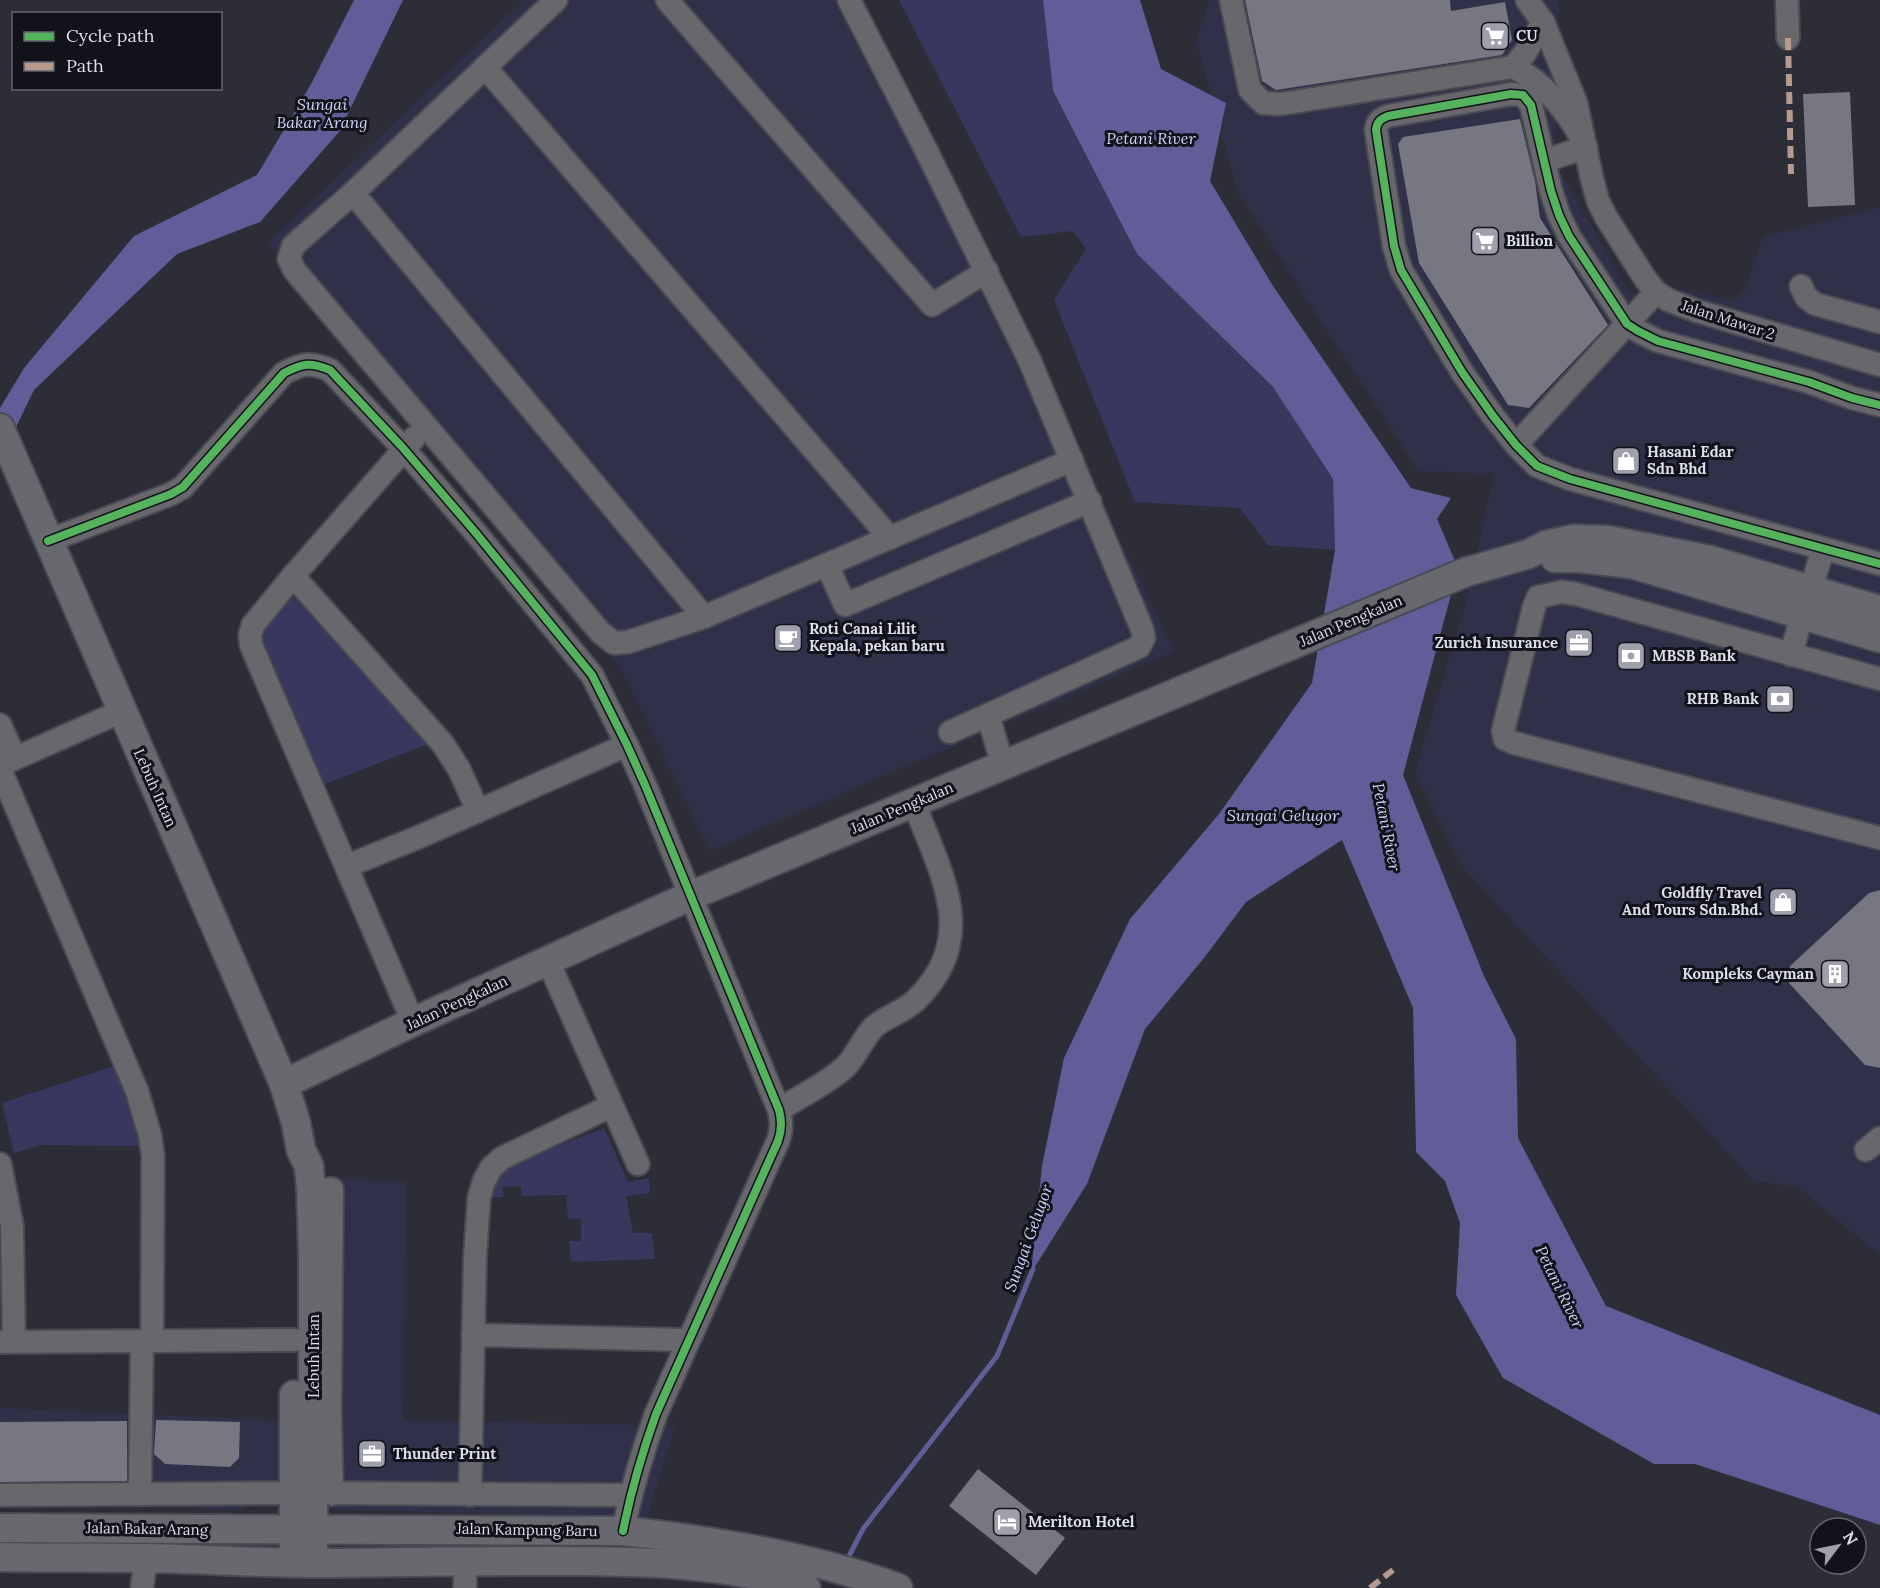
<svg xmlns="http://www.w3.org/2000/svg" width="1880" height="1588" font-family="Lora,serif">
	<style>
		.built { fill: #303048 }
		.green { fill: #38375e }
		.water { fill: #605d98 }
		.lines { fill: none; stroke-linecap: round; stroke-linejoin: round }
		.stream { stroke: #605d98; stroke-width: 5 }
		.building { fill: #767781 }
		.minor-casing { stroke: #4a4a54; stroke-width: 26 }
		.major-casing { stroke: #4a4a54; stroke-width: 32 }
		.minor { stroke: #67676c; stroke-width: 22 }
		.major { stroke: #68686f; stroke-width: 28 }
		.quiet { stroke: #b69a8f; stroke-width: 6; stroke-dasharray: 12 6; stroke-linecap: butt }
		.cycleway-casing { stroke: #12121b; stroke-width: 11 }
		.cycleway { stroke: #56b35d; stroke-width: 8 }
		.labels { text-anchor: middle; stroke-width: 6; stroke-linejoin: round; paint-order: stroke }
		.poi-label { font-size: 15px; font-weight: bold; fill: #dddeeb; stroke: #12121b; text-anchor: start }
		.street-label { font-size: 15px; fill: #dddeeb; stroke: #12121b }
		.water-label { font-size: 16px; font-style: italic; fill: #d1d2f7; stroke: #12121b }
	</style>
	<rect width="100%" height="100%" fill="#2d2d38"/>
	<g class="built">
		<path d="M524 0H861L1174 651 710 851 620 667 268 243Z"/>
		<path d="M1210 0H1559L1555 163 1631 295 1681 290 1731 300 1745 291 1763 237 1880 207V1255L1797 1187 1754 1181 1463 868 1415 772 1465 605 1494 474 1418 471 1237 191 1196 41Z"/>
		<path d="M326 1178 406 1181 403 1420 675 1426 647 1518 321 1509Z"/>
		<path d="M0 1408 290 1421 280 1476 243 1510 0 1499Z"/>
	</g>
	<g class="green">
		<path d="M899 0H1043L1053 92 1137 254 1273 387 1333 479 1335 550 1268 545 1240 508 1135 502 1054 300 1086 249 1073 231 1021 237Z"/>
		<path d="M290 594 415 727 428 744 322 785 261 649 262 624Z"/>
		<path d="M114 1066 137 1115 140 1146 40 1145 14 1153 2 1103Z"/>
		<path d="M604 1128 628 1182 649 1178 650 1193 626 1196 633 1233H652L655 1259 571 1262 569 1241H581V1219L568 1218 566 1195 522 1196 521 1186 502 1187 504 1197H487L500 1169Z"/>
	</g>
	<g class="water">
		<path d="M354 0H403L339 132 260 222 177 254 34 390 0 460V408L24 368 134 236 257 175 310 86Z"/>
		<path d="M1043 0H1140L1161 69 1226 103 1210 181 1273 286 1411 488 1451 498 1437 519 1458 568 1403 775 1484 976 1516 1039 1518 1138 1606 1306 1880 1415V1525L1695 1464H1654L1503 1378 1456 1295 1460 1223 1445 1181 1416 1152 1413 1008 1342 840 1246 902 1204 958 1145 1029 1087 1184 1031 1273 1042 1166 1064 1058 1130 919 1219 814 1312 683 1335 550 1333 479 1273 387 1137 254 1053 91Z"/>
	</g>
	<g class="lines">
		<path class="stream" d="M846 1562 863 1529 997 1356 1033 1269"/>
	</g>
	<g class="building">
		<path d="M1245 0H1450L1451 11 1505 2 1512 40 1502 55 1276 90 1262 81Z"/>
		<path d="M1850 92 1855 205 1808 207 1803 94Z"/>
		<path d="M1520 119 1535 181 1540 218 1608 325 1529 408 1508 405 1419 263 1398 144 1403 137Z"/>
		<path d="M1880 890V1068L1865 1065 1789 983 1790 966 1869 893Z"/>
		<path d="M156 1420 240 1422 239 1458 230 1467 165 1464 154 1454Z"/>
		<path d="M127 1421V1481L0 1482V1422Z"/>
		<path d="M978 1469 1065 1538 1036 1575 949 1506Z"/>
	</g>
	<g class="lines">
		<g class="minor-casing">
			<g id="minor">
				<path d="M556 0 353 193 293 246 289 259 295 271 601 633 614 643 628 642 704 617 1072 460"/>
				<path d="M667 0 932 305 987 271"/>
				<path d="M849 0 927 152 1029 359 1142 629 1144 638 1139 647 950 732"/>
				<path d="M1231 0 1250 90 1263 103 1281 104 1513 67C1541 81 1562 105 1578 132"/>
				<path d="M1527 0 1543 22 1576 103 1592 179 1598 201 1606 217 1646 280 1656 292 1668 300 1697 311 1880 365"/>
				<path d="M1787 0 1788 38"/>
				<path d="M485 67 890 538"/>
				<path d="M1513 67 1525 53 1543 22"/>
				<path d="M1544 161 1586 147"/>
				<path d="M353 193 704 617"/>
				<path d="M1801 286 1806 297 1815 304 1880 322"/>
				<path d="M1880 405 1852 398 1809 382 1658 341 1638 331 1627 324 1569 236 1559 215 1551 191 1531 105 1523 95 1511 94 1388 116C1380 119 1377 122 1376 130L1394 246 1401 270 1462 372 1493 416 1516 445 1537 466 1570 479 1880 564"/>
				<path d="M1516 445 1656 292"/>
				<path d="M48 541 171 494 183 487 284 373C303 363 311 362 330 370L403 448 475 532 592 675 627 745 645 785 779 1110C782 1121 782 1130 778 1141L656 1414C642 1453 631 1491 623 1531"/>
				<path d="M827 565 845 605 1090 501"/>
				<path d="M293 576 443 744 459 769 478 811"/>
				<path d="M1811 589 1823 549"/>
				<path d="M1791 655 1802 614"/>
				<path d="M1880 679 1576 594 1561 592 1538 597 1534 607 1503 731 1505 739 1514 743 1880 838"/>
				<path d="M988 715 1003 766"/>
				<path d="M0 725 15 758"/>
				<path d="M0 765 122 711"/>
				<path d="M0 769 137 1091 150 1135 153 1156 152 1341"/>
				<path d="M347 866 419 837 627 745"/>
				<path d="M548 961 638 1164"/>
				<path d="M413 1022 251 645 250 635 253 625 293 576 414 438"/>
				<path d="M779 1110C801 1096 826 1084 844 1068 857 1056 862 1039 874 1027 886 1016 904 1012 916 1000 981 937 940 873 914 803"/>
				<path d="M1866 1150 1880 1138"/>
				<path d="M0 1164 12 1226 14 1342"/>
				<path d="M311 1190 332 1189 330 1413 332 1494"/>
				<path d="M473 1335 687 1340"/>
				<path d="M0 1342 294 1340"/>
				<path d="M316 1493 630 1495"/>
				<path d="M140 1494 142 1341"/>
				<path d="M0 1495 294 1493"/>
				<path d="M470 1495 475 1257 479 1198 484 1181 491 1168 502 1158 611 1106"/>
				<path d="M142 1588 146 1558"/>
				<path d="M465 1588V1561"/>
			</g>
		</g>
		<g class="major-casing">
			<g id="major">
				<path d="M0 428 284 1084 296 1123 301 1150 309 1166 311 1190 313 1255V1563"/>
				<path d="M1555 558H1579L1632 564 1880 638"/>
				<path d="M284 1084 413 1022 690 896 1466 572 1529 554 1546 545 1574 539 1608 540 1710 560 1880 610"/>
				<path d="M0 1528 623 1531C716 1541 811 1556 898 1588"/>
				<path d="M294 1547V1395"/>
				<path d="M0 1557C48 1558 97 1557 145 1558 209 1559 272 1564 336 1563 409 1562 481 1561 554 1561 638 1561 724 1562 806 1588"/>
			</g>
		</g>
		<use href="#minor" class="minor"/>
		<use href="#major" class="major"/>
		<g class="quiet">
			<path d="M1788 38 1791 174"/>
			<path d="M1370 1588 1393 1570"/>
		</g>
		<g class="cycleway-casing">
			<g id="cycleway">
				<path d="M1880 405 1852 398 1809 382 1658 341 1638 331 1627 324 1569 236 1559 215 1551 191 1531 105 1523 95 1511 94 1388 116C1380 119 1377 122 1376 130L1394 246 1401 270 1462 372 1493 416 1516 445 1537 466 1570 479 1880 564"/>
				<path d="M48 541 171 494 183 487 284 373C303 363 311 362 330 370L403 448 475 532 592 675 627 745 645 785 779 1110C782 1121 782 1130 778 1141L656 1414C642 1453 631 1491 623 1531"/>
			</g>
		</g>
		<use href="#cycleway" class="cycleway"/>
	</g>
	<defs>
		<g id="supermarket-square" transform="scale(1.5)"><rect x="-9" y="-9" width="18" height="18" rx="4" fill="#9fa0ac" stroke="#12121b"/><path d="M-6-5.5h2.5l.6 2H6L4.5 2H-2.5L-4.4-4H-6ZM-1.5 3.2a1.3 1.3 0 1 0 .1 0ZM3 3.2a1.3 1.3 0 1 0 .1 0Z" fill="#fff"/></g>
		<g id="shop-square" transform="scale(1.5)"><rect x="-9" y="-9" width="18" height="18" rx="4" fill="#9fa0ac" stroke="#12121b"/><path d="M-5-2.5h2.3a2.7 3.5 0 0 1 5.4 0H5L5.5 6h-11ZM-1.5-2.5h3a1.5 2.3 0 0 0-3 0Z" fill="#fff"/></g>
		<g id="cafe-square" transform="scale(1.5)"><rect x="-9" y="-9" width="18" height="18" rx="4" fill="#9fa0ac" stroke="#12121b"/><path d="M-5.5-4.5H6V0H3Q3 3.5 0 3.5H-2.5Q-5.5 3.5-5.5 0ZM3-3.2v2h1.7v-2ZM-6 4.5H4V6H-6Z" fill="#fff"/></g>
		<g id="office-square" transform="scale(1.5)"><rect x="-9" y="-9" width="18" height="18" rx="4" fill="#9fa0ac" stroke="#12121b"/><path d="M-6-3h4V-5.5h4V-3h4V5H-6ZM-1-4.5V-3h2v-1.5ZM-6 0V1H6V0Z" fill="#fff"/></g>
		<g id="bank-square" transform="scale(1.5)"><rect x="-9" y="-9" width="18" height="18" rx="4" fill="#9fa0ac" stroke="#12121b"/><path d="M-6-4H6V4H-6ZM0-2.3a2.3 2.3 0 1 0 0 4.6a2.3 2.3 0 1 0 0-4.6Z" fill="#fff"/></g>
		<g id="building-square" transform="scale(1.5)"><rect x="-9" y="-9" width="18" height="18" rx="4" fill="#9fa0ac" stroke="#12121b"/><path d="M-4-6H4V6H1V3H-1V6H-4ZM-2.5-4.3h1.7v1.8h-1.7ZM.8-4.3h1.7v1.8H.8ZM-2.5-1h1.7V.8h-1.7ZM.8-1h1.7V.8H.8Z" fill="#fff"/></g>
		<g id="hotel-square" transform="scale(1.5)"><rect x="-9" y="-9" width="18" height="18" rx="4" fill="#9fa0ac" stroke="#12121b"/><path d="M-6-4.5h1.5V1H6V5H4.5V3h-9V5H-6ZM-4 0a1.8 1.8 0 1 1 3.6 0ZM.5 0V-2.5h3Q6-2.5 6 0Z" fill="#fff"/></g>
	</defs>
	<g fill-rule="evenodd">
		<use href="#supermarket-square" x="1495" y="36"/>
		<use href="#supermarket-square" x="1485" y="241"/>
		<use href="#shop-square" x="1626" y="461"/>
		<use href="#cafe-square" x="788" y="638"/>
		<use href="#office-square" x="1579" y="643"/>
		<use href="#bank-square" x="1631" y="656"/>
		<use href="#bank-square" x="1780" y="699"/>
		<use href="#shop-square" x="1783" y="902"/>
		<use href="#building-square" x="1835" y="974"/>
		<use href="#office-square" x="372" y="1454"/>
		<use href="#hotel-square" x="1007" y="1522"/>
	</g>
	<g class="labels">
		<g class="poi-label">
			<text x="1516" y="41">CU</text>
			<text x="1506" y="246">Billion</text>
			<text x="1647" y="457">Hasani Edar<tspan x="1647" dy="17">Sdn Bhd</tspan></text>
			<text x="809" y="634">Roti Canai Lilit<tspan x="809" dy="17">Kepala, pekan baru</tspan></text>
			<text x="1558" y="648" text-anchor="end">Zurich Insurance</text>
			<text x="1652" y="661">MBSB Bank</text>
			<text x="1759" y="704" text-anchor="end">RHB Bank</text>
			<text x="1762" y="898" text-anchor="end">Goldfly Travel<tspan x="1762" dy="17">And Tours Sdn.Bhd.</tspan></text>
			<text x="1814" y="979" text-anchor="end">Kompleks Cayman</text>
			<text x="393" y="1459">Thunder Print</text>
			<text x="1028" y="1527">Merilton Hotel</text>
		</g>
		<g class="street-label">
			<text transform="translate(1728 320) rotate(18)" y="5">Jalan Mawar 2</text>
			<text transform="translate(1351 621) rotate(-23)" y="5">Jalan Pengkalan</text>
			<text transform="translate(155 788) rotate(66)" y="5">Lebuh Intan</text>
			<text transform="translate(902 808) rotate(-23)" y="5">Jalan Pengkalan</text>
			<text transform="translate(457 1003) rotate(-25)" y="5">Jalan Pengkalan</text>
			<text transform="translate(314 1356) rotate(-90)" y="5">Lebuh Intan</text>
			<text transform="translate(147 1529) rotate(1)" y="5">Jalan Bakar Arang</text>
			<text transform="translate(527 1530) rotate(1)" y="5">Jalan Kampung Baru</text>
		</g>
		<g class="water-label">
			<text x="322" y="110">Sungai<tspan x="322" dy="18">Bakar Arang</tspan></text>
			<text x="1151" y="144">Petani River</text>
			<text x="1283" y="821">Sungai Gelugor</text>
			<text transform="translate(1387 827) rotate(79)" y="6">Petani River</text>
			<text transform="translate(1028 1238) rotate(-70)" y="6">Sungai Gelugor</text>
			<text transform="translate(1560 1287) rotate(64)" y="6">Petani River</text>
		</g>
	</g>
	<rect x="12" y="12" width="210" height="78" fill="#12121b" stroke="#63646e" stroke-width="1.5"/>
	<rect x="24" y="32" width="30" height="9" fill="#56b35d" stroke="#63646e" stroke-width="1.5"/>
	<text x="66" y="42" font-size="18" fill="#dddeeb">Cycle path</text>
	<rect x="24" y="62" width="30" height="9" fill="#b69a8f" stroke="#63646e" stroke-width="1.5"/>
	<text x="66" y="72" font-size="18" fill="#dddeeb">Path</text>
	<g transform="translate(1838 1546) rotate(58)"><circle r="28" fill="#12121b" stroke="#63646e" stroke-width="1.5"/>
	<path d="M0-4.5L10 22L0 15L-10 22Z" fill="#9fa0ac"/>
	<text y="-9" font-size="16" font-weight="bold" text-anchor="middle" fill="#dddeeb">N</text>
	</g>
</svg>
